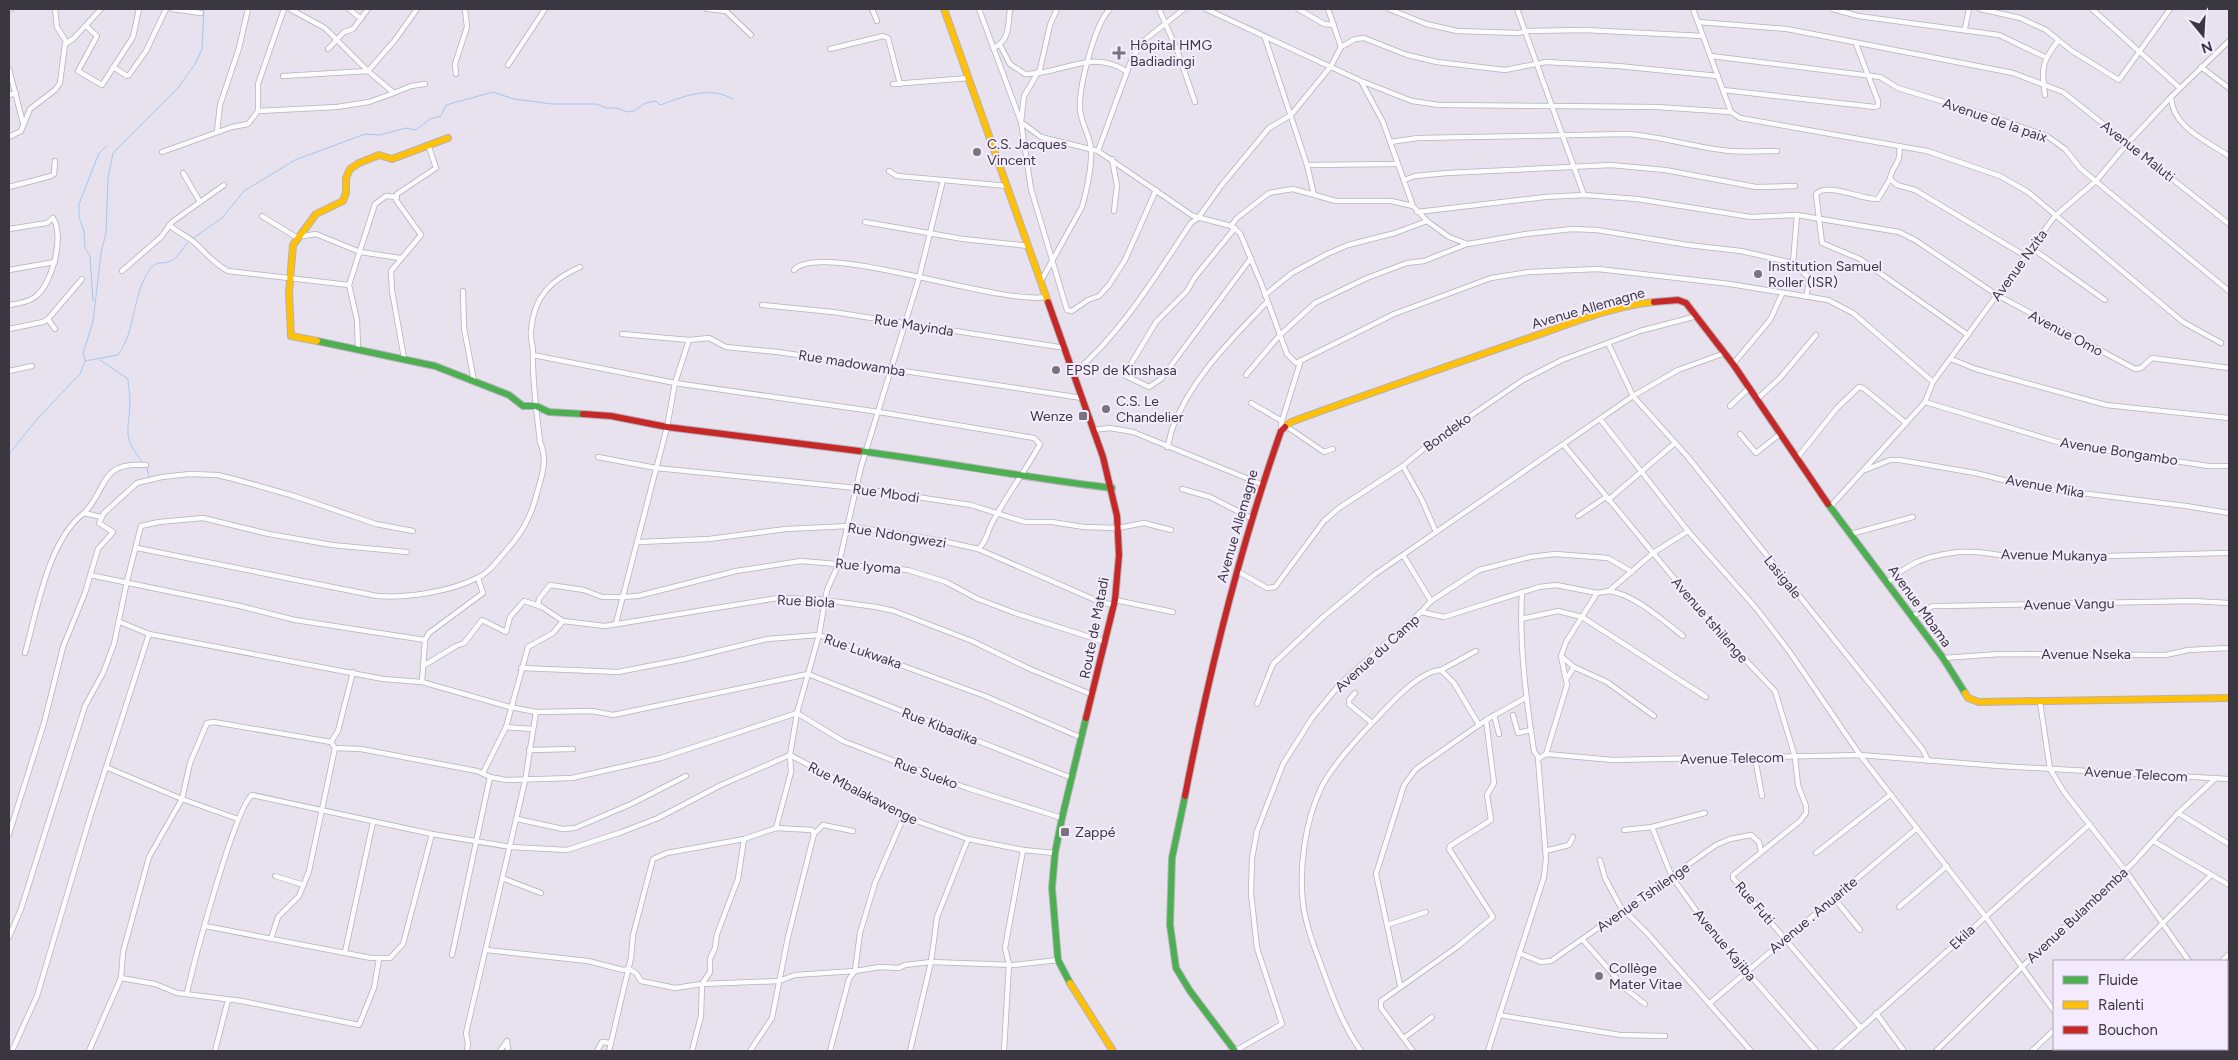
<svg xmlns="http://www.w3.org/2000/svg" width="2238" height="1060" font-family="Figtree,sans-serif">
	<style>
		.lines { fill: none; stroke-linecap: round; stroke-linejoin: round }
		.stream { stroke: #a3c7f2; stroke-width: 1 }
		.street-casing { stroke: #b5b1bb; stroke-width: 6 }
		.fast-casing { stroke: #b5b1bb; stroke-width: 8 }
		.slow-casing { stroke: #b5b1bb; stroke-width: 8 }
		.jam-casing { stroke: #b5b1bb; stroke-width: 8 }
		.street { stroke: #fcfbfd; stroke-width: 4.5 }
		.fast { stroke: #4caf50; stroke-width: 6 }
		.slow { stroke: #ffc107; stroke-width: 6 }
		.jam { stroke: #c62828; stroke-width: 6 }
		.poi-dot { fill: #78737d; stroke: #f4ecfe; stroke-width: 2 }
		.labels { text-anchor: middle; stroke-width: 4; stroke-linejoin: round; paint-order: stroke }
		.poi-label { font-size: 14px; fill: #3b3740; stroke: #f4ecfe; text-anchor: start }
		.street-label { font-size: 14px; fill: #3b3740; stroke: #f4ecfe }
	</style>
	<rect width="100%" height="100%" fill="#e8e2ef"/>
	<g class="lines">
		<g class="stream">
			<path d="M192 239 222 218 244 191 295 160 365 134 380 135 406 128 416 130 430 119 441 116 446 105 493 92 514 99 552 104H597L606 108H617L627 112 634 111 645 103 656 101 660 105C683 97 709 85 733 99"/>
			<path d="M93 301 90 256 85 248 84 231 79 217V204L99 153 107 146"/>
			<path d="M85 360 83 353 93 322 101 253 106 233 108 178 113 153 178 88 195 64 202 49 204 9"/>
			<path d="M100 360 128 379C128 386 130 393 130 399 130 432 120 434 143 463"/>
			<path d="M85 361 118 355C136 330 132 298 148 272 156 259 161 265 171 261 177 259 184 246 189 241"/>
			<path d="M9 454 38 418 80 374 85 361"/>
			<path d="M146 466 150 479"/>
		</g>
		<g class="street-casing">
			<g id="street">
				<path d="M55 9 57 27 67 43"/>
				<path d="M172 9 201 13"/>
				<path d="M290 9 325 28 368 71 394 93 411 86 425 84"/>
				<path d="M349 9 361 19"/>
				<path d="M707 9 726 11 751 35"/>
				<path d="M872 9 877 21"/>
				<path d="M979 9 1021 122 1041 137 1098 151 1193 216 1231 226 1240 233 1261 283 1287 354 1296 363 1394 314 1491 278 1529 272 1598 269 1730 284 1828 300 1853 313 1933 382"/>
				<path d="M1057 9 1050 25 1040 69 1024 96 1021 122 1031 189 1067 310 1072 311 1088 300 1099 296 1109 285 1125 260 1156 190"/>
				<path d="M1159 9 1177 50 1195 102"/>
				<path d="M1206 9 1361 81 1412 101 1439 105 1657 107 1731 112 1693 9"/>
				<path d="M1298 9 1324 24 1334 25"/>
				<path d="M1389 9 1426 24 1457 31 1519 33 1526 31 1585 30 1703 36"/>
				<path d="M1517 9 1584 195"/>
				<path d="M1833 9 1858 16 1999 35 2045 57"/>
				<path d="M1980 9 2020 18 2046 30 2072 51 2119 80 2170 9"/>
				<path d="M2092 9 2180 88"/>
				<path d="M9 10 11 9"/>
				<path d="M1698 22 1787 29 2013 73 2063 92 2229 224"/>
				<path d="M86 26 97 36 78 71 102 85 133 37 139 9"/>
				<path d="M1965 28 1969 9"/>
				<path d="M1265 38 1307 165 1314 195"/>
				<path d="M1000 45 1010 64 1025 74C1061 75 1091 48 1126 71"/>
				<path d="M1341 47 1355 39 1364 38 1407 55 1437 62 1505 70 1546 62 1618 66 1718 76"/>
				<path d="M993 48C1010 41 1008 25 1010 9"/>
				<path d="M328 49 344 32 353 29 368 9"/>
				<path d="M830 49 883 36 888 38 900 84"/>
				<path d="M1711 56 1880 77 1898 88 1990 116 2047 136 2065 149 2081 169 2229 291"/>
				<path d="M508 65 545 9"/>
				<path d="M113 67 127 76 129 75 146 51 166 9"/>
				<path d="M2201 67 2229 88"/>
				<path d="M9 69 23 123"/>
				<path d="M456 74 455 64 467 27 465 9"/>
				<path d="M283 76 368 71 395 40 417 9"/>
				<path d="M1362 83 1383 122 1413 206"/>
				<path d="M893 84 969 78"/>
				<path d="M1723 90 1875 107 1878 106V101L1856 44"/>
				<path d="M9 95 16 93"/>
				<path d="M2045 95C2041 69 2042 61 2058 41"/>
				<path d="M2171 97C2172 127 2207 141 2229 156"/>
				<path d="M258 111V84L284 9"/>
				<path d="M1731 112 1740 118 1927 151 2000 176 2028 192 2183 322 2221 343"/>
				<path d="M217 132 220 105 239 48 248 9"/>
				<path d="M9 137 21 131 30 109 55 90 60 83 65 44 73 39 101 9"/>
				<path d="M1390 142 1418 138 1627 134C1662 136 1695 148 1730 151 1746 152 1762 151 1777 151"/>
				<path d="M1899 146C1902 164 1892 165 1890 179L1897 185 1915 190 2027 257"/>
				<path d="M1098 151 1131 61 1142 42 1184 9"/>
				<path d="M162 152 232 127 248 124 258 111 337 107 369 102 394 93"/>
				<path d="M1112 159 1117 186 1114 211"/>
				<path d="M1307 165 1398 164"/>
				<path d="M889 171 897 176 943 180"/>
				<path d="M183 173 200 202"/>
				<path d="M1890 179 1878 199C1862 200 1828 182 1816 194L1822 243 1860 259 1968 335"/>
				<path d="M1404 180 1415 176 1447 173 1611 165 1665 170 1756 187 1795 186"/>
				<path d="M9 187 51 176 54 174 55 161"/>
				<path d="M1417 212 1545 197 1584 195 1637 199 1751 217 1797 215 1899 232 1915 240 1997 295 2135 369 2141 368 2152 358 2229 368"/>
				<path d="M262 216 296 237 316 234 360 252 400 258"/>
				<path d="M865 222 963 239 1029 246"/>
				<path d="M169 225C176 231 190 238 195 243 206 253 214 264 228 271L349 285"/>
				<path d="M1231 226 1237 218 1269 193 1293 189 1336 201H1391L1413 206 1427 221 1449 237 1468 244 1526 234 1572 229 1597 230 1688 245 1741 251 1793 263 1807 276 1809 283 1806 297"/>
				<path d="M1235 228 1195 277 1187 291 1156 322 1126 372V376L1149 387 1161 379 1251 258"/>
				<path d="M9 229 47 223 53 218C65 236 52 285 35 297 28 302 17 304 9 305"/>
				<path d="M2033 249 2105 300"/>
				<path d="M1793 263 1797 215"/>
				<path d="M9 270 55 262"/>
				<path d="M794 270C822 240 995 305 1046 297"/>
				<path d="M122 271 161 237 172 222 224 185"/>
				<path d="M1041 281 1082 207C1087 189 1092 167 1091 149 1090 135 1080 122 1080 108 1079 86 1095 23 1110 9"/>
				<path d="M463 291 464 328 474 381"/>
				<path d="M1265 295 1292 273 1327 254 1348 245 1395 233 1427 221"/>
				<path d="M762 305 833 312 1065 348"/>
				<path d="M48 319 82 279"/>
				<path d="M9 329 43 322 48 319 55 329"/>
				<path d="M622 334 689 340 709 338 726 347 778 352 1082 398"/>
				<path d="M1608 343 1633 396 1687 456 1923 750 1928 761"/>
				<path d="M358 349 357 320 349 285 375 204 386 196 397 197"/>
				<path d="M533 355 675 383 879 412 1034 438 1040 444C1025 472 1005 497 991 525 987 534 985 544 978 549"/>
				<path d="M404 358 392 291 391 271 421 235 396 200 397 194 436 168 429 147"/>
				<path d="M1951 359 1976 369 2106 405 2229 418"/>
				<path d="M1733 364 1770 320 1782 294"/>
				<path d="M9 371 32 366"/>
				<path d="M1074 373C1122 333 1156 275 1191 223L1198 218 1221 186 1269 128 1291 115 1331 66 1341 47 1328 9"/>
				<path d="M1246 375 1279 336 1315 303 1367 278 1407 263 1424 261 1467 244"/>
				<path d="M1756 400 1780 378 1816 335"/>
				<path d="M1925 402 2064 444 2208 466H2229"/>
				<path d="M1251 403 1282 421"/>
				<path d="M1730 406 1749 388"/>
				<path d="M1600 419 1688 531 1756 608 1789 651 1860 755 1985 916 2054 1011"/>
				<path d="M1286 426 1324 452 1333 449"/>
				<path d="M1093 430 1110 428 1133 432 1261 484"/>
				<path d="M1281 431V424L1300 363"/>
				<path d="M1740 434 1756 453 1780 434"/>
				<path d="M1564 445 1715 628 1775 691 1795 757 1798 785 1806 806V813L1800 821 1733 875V878L1860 1027"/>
				<path d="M1167 447C1170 441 1170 435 1172 429 1191 378 1231 340 1267 302"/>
				<path d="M598 457 656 468 856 488 971 505 1025 522H1052L1084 527 1118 528 1144 523 1171 530"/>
				<path d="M1797 458 1837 408 1859 387 1863 388 1906 423"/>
				<path d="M1403 466 1422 500 1436 532"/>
				<path d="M1865 470 1890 460H1900L1975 473 2032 487 2186 506 2229 513"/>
				<path d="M1182 489 1210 497 1251 518"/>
				<path d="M1608 500 1675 443"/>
				<path d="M1830 507 1925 402 1933 382 2055 216 2096 181 2127 144 2171 97 2229 41"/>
				<path d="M84 513C108 490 98 461 146 465"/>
				<path d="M1578 516 1606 497"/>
				<path d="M1851 534 1913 517"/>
				<path d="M639 542 709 539 786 529 849 526 943 541 978 549 1100 602 1114 605"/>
				<path d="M137 548 377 596C408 598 449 592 477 578 489 573 496 562 505 552 521 534 531 518 537 493 542 475 548 460 540 442 537 413 532 382 533 353 533 346 530 338 531 330 534 296 551 280 580 267"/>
				<path d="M1403 555 1431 601"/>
				<path d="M1237 571 1267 588 1275 587 1324 521 1339 508 1403 466 1428 445 1523 380 1562 360 1640 331 1697 316"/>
				<path d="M90 575 240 606 295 620 425 640"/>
				<path d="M1887 583C1907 564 1924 557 1951 553 1975 549 1997 556 2020 557 2090 557 2159 555 2229 553"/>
				<path d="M1609 591C1636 595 1662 620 1683 636"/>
				<path d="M1522 592C1519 644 1526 699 1534 751L1538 757"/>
				<path d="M1115 600 1173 612"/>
				<path d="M538 605 539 599 550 585 584 590 602 597H622L638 596 736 571 801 561 908 570 946 582 978 599 1015 613 1105 642"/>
				<path d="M1421 612 1444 617 1539 587 1556 585 1597 593 1609 591 1653 553 1688 531"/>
				<path d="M1912 616 1933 606H1942L2193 601 2229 603"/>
				<path d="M1521 619 1558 611 1582 617 1706 697"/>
				<path d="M120 622 149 634 383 679 422 682 510 707 536 712 592 711 613 715 808 674 1072 778"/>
				<path d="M616 623 667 427 675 383 689 340"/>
				<path d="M25 653C37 611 48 540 84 513L101 517"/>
				<path d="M1562 657 1574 667 1607 682 1654 716"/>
				<path d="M1943 658 2000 654 2166 655 2188 650 2229 648"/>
				<path d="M423 666 456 646 464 643 482 620 506 632 510 617 524 601 542 607 563 621"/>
				<path d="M521 668 618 672 685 659 767 639 819 635 985 696 1082 738"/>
				<path d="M1441 670 1476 651"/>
				<path d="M1567 678 1574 667"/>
				<path d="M422 682 425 640 429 633 483 593 478 578"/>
				<path d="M1355 693 1349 700V704L1372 723"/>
				<path d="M2040 702 2050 769 2064 792 2125 870 2189 961"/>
				<path d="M1257 704 1273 664 1322 618 1374 575 1633 396 1678 370 1725 353"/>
				<path d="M1494 715 1499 734"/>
				<path d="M1513 715 1518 733 1531 730"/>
				<path d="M506 727 532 729"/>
				<path d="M335 748 331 742 338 731 353 672"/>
				<path d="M529 750 573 749"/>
				<path d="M1546 754 1567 685 1561 656 1566 642 1597 593"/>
				<path d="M1755 758 1762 796"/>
				<path d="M108 768 182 799 190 763 207 723 214 722 331 742"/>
				<path d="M483 773 506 727 528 647 553 633 563 621 605 626 778 598 817 599 876 607 894 611 972 641 1030 669 1093 695"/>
				<path d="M2178 813 2229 844"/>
				<path d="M517 819 563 829 575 828 631 804 686 776"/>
				<path d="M1652 827 1672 877 1705 923 1816 1051"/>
				<path d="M776 828 791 772 790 755 797 713 819 635 827 590 839 563 861 467 919 278 943 180 1007 186"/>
				<path d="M1624 830 1652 827 1705 813"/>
				<path d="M9 834 44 723 63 647 85 593 98 549 113 532 99 523 104 513 137 483 162 477 190 474 217 475 234 479 294 496 376 524 413 531"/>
				<path d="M2155 842 2229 885"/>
				<path d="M1545 851 1569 845 1573 837"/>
				<path d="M1816 853 1890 795"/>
				<path d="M1600 860 1605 878 1620 906 1647 933 1751 1051"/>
				<path d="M275 876 304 885"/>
				<path d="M502 878 541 893"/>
				<path d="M1834 898 1860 930"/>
				<path d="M1899 907 1947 866"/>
				<path d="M1387 925 1426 912"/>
				<path d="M205 926 371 958H390L403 944 432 834"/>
				<path d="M9 937 21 909 85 706 103 673 114 644 127 581 141 526 159 522 203 518 269 534 332 545 407 552"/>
				<path d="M271 939 278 917 299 896 309 871 335 748 361 749 477 771 490 777 506 780 572 778 661 758 797 713 843 741 897 762 967 788 1062 818"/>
				<path d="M1583 940 1627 990 1645 1004"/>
				<path d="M486 950 588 961 623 970 629 969 636 973 641 981 675 988 702 984 779 981 795 975 855 971 880 967 899 968 905 965 931 962 1014 965 1058 960"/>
				<path d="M345 952 373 822"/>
				<path d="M1519 953 1541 962 1551 961 1716 845 1730 839 1751 835 1759 842 1761 852"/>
				<path d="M452 955 490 777"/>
				<path d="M2125 961 2211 875"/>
				<path d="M2222 961 2229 954"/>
				<path d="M2227 968 2229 970"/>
				<path d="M121 978 123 952 149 857 182 799 238 819"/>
				<path d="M1400 985 1376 874 1404 785 1416 769 1486 720 1527 697"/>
				<path d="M187 993C194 962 234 810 252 795L432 834 511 847 567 850 622 832 658 818 721 785 790 755 904 816 925 824 968 839 1023 850 1055 853"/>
				<path d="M1710 1003 1917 828"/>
				<path d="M1876 1013 1904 1051"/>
				<path d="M1499 1015 1620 1035 1665 1036"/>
				<path d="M1404 1038 1432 1017"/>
				<path d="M2082 1049 2084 1051"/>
				<path d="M12 1051 37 996 91 814 149 634"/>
				<path d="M89 1051 121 978 155 984 177 993 242 1001 359 1025 374 988 379 959"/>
				<path d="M215 1051 228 1000"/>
				<path d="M467 1051 468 1044 466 1033 525 781 536 712"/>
				<path d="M500 1051 507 1041 508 1051"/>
				<path d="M597 1051 602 1042 611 1043"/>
				<path d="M609 1051 631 958 633 935 653 859 667 853 744 839 776 828 812 830 814 834"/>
				<path d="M692 1051 701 1016 702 984 710 972V959L715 948 717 934 738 879 744 839"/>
				<path d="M750 1051 772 1018 788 937 814 834 823 825 853 831"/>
				<path d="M830 1051 849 979 855 971 860 933 875 883 904 816"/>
				<path d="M910 1051 931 962 937 917 968 839"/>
				<path d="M1004 1051 1009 964 1005 948 1023 850"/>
				<path d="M1235 1051 1282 1024 1257 948 1251 893 1252 858 1257 831 1283 764 1312 718 1340 684 1421 612 1431 601 1479 570 1530 557 1555 554 1608 558 1632 572"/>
				<path d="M1361 1051C1344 1027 1334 1001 1324 973 1316 951 1306 927 1303 904 1299 867 1305 822 1321 788 1331 767 1361 734 1378 717 1392 702 1420 671 1441 670L1454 683 1479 725"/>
				<path d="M1413 1051 1381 1008V1001L1457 947 1493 917 1449 849 1450 846 1491 820 1487 795 1494 783 1486 720"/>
				<path d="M1488 1051 1544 877 1546 858 1538 759 1546 754 1613 760 1860 755 1999 766 2229 779"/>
				<path d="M1835 1051 2090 824"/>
				<path d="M1936 1051 2023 966 2133 863 2178 813 2216 778"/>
				<path d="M2032 1051 2054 1030"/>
				<path d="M2131 1051 2134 1049"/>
				<path d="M2227 1051 2229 1049"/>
			</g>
		</g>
		<g class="fast-casing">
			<g id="fast">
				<path d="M317 341 435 366 509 395 523 406H536L549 412 583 414"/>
				<path d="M859 451C944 462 1027 478 1112 488"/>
				<path d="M1828 504 1943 658 1965 693"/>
				<path d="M1185 796 1172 858 1170 925 1176 968 1190 991 1235 1051"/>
				<path d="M1070 983 1058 960 1052 888 1055 853 1062 818 1086 718"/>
			</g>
		</g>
		<g class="slow-casing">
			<g id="slow">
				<path d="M944 9 1048 302"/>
				<path d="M317 341 291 336 289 293 293 245 316 214 343 201 346 193V178L350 169 359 163 379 155 392 159 448 138"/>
				<path d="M1285 427 1291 422C1367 394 1443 368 1520 341 1563 327 1609 306 1654 302"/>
				<path d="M1965 693 1968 698 1979 702 2229 698"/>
				<path d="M1070 983 1113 1051"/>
			</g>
		</g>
		<g class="jam-casing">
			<g id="jam">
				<path d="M1048 302 1103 457 1117 516 1119 555 1115 600 1086 718"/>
				<path d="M1654 302 1678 300 1686 303 1733 364 1828 504"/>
				<path d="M583 414 611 416 667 427 859 451"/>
				<path d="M1185 796C1209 672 1239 550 1281 431L1285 427"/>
			</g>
		</g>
		<use href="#street" class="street"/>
		<use href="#fast" class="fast"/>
		<use href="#slow" class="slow"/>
		<use href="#jam" class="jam"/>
	</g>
	<g class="poi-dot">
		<path d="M1116.5 45.5h5v5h5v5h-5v5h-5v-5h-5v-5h5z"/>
		<circle cx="977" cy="152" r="5"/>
		<circle cx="1758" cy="274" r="5"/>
		<circle cx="1056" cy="370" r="5"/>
		<circle cx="1106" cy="409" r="5"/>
		<rect x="1078" y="411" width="10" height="10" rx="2.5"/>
		<rect x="1060" y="827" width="10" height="10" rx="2.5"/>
		<circle cx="1599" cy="976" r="5"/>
	</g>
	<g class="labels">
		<g class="poi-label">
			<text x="1130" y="50">Hôpital HMG<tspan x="1130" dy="16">Badiadingi</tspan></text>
			<text x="987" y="149">C.S. Jacques<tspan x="987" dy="16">Vincent</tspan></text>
			<text x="1768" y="271">Institution Samuel<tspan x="1768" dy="16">Roller (ISR)</tspan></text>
			<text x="1066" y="375">EPSP de Kinshasa</text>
			<text x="1116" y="406">C.S. Le<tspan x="1116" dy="16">Chandelier</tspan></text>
			<text x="1073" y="421" text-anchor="end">Wenze</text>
			<text x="1075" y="837">Zappé</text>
			<text x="1609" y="973">Collège<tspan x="1609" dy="16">Mater Vitae</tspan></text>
		</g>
		<g class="street-label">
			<text transform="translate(1995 120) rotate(19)" y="5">Avenue de la paix</text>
			<text transform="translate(2138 151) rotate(38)" y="5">Avenue Maluti</text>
			<text transform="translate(2019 265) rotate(-54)" y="5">Avenue Nzita</text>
			<text transform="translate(1588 308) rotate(-16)" y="5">Avenue Allemagne</text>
			<text transform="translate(914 325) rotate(9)" y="5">Rue Mayinda</text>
			<text transform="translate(2066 333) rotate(28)" y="5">Avenue Omo</text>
			<text transform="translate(852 363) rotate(9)" y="5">Rue madowamba</text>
			<text transform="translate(1447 432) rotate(-36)" y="5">Bondeko</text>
			<text transform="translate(2119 451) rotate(9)" y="5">Avenue Bongambo</text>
			<text transform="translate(2045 486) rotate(10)" y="5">Avenue Mika</text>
			<text transform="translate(886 493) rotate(8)" y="5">Rue Mbodi</text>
			<text transform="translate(1237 526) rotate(-74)" y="5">Avenue Allemagne</text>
			<text transform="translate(897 535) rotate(9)" y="5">Rue Ndongwezi</text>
			<text transform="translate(2054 555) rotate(1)" y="5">Avenue Mukanya</text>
			<text transform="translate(868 566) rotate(5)" y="5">Rue Iyoma</text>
			<text transform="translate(1783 577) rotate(51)" y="5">Lasigale</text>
			<text transform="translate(806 601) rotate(3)" y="5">Rue Biola</text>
			<text transform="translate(2069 604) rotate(-1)" y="5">Avenue Vangu</text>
			<text transform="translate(1920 606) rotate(54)" y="5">Avenue Mbama</text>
			<text transform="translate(1710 620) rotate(49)" y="5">Avenue tshilenge</text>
			<text transform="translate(1094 628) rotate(-79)" y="5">Route de Matadi</text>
			<text transform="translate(863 651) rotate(19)" y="5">Rue Lukwaka</text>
			<text transform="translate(1377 653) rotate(-42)" y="5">Avenue du Camp</text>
			<text x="2086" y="659">Avenue Nseka</text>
			<text transform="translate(940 726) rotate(21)" y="5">Rue Kibadika</text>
			<text transform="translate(1732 758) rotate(-1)" y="5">Avenue Telecom</text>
			<text transform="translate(926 773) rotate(20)" y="5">Rue Sueko</text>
			<text transform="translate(2136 774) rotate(3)" y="5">Avenue Telecom</text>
			<text transform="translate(863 793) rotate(27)" y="5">Rue Mbalakawenge</text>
			<text transform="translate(1643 897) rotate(-35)" y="5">Avenue Tshilenge</text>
			<text transform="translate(1755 903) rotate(49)" y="5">Rue Futi</text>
			<text transform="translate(1813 915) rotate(-40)" y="5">Avenue . Anuarite</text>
			<text transform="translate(2077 915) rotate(-43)" y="5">Avenue Bulambemba</text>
			<text transform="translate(1962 937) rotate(-43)" y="5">Ekila</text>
			<text transform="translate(1725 945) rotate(50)" y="5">Avenue Kajiba</text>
		</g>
	</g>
	<rect width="2238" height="1060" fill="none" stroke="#3b3740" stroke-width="20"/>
	<rect x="2053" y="960" width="175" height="90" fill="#f4ecfe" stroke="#aaa4b2"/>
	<rect x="2063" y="976" width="25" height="8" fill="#4caf50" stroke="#aaa4b2"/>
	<text x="2098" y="985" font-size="15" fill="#3b3740">Fluide</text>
	<rect x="2063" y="1001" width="25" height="8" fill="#ffc107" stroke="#aaa4b2"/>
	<text x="2098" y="1010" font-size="15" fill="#3b3740">Ralenti</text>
	<rect x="2063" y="1026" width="25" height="8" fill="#c62828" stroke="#aaa4b2"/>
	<text x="2098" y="1035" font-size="15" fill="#3b3740">Bouchon</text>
	<g transform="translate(2203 35) rotate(162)" stroke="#f4ecfe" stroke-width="4" paint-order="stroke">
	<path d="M0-4L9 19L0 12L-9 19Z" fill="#3b3740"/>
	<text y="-8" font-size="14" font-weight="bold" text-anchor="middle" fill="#3b3740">N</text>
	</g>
</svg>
